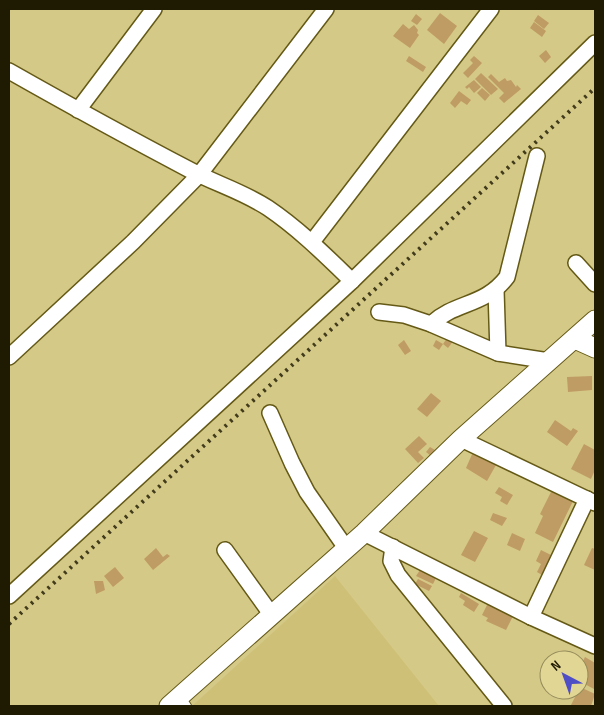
<svg xmlns="http://www.w3.org/2000/svg" width="604" height="715" font-family="'Sofia Sans Condensed',sans-serif">
	<style>
		.built { fill: #cec077 }
		.building { fill: #bf9c63 }
		.lines { fill: none; stroke-linecap: round; stroke-linejoin: round }
		.service-casing { stroke: #655916; stroke-width: 10 }
		.minor-casing { stroke: #655916; stroke-width: 18 }
		.tertiary-casing { stroke: #655916; stroke-width: 21 }
		.service { stroke: #fff; stroke-width: 8 }
		.minor { stroke: #fff; stroke-width: 15 }
		.tertiary { stroke: #fff; stroke-width: 19 }
		.rail { stroke: #413b1b; stroke-width: 4; stroke-dasharray: 2.5 5; stroke-linecap: butt }
	</style>
	<rect width="100%" height="100%" fill="#d5c988"/>
	<path class="built" d="M335 576 439 706H192Z"/>
	<g class="building">
		<path d="M440 13 457 26 444 44 427 30Z"/>
		<path d="M416 14 422 19 417 25 411 21Z"/>
		<path d="M538 15 549 23 544 29 534 21Z"/>
		<path d="M534 22 546 31 542 37 530 28Z"/>
		<path d="M403 24 409 29 414 25 418 30 417 33 419 35 410 48 393 36Z"/>
		<path d="M546 50 551 57 545 63 539 56Z"/>
		<path d="M409 56 426 67 423 72 406 61Z"/>
		<path d="M474 56 482 63 468 78 463 73 473 63 470 60Z"/>
		<path d="M481 73 498 89 491 95 475 79Z"/>
		<path d="M491 74 499 82 505 78 507 81 511 80 516 87 517 85 521 89 504 103 499 98 504 93 488 77Z"/>
		<path d="M474 80 481 87 474 93 469 87 467 89 465 87Z"/>
		<path d="M482 88 490 95 485 101 477 93Z"/>
		<path d="M459 91 471 100 467 105 461 101 455 108 450 103Z"/>
		<path d="M449 335 454 340 448 348 443 344Z"/>
		<path d="M404 340 411 351 405 355 398 345Z"/>
		<path d="M436 340 443 344 439 350 433 346Z"/>
		<path d="M592 376V390L568 392 567 377Z"/>
		<path d="M431 393 441 401 427 417 417 409Z"/>
		<path d="M555 420 571 431 573 428 578 431 567 446 547 432Z"/>
		<path d="M419 436 427 444 418 452 424 458 418 463 405 449Z"/>
		<path d="M584 444 595 450V470L591 479 571 469Z"/>
		<path d="M430 447 435 450 431 456 426 452Z"/>
		<path d="M473 452 496 465 487 481 466 468Z"/>
		<path d="M499 487 513 495 507 505 500 501 502 497 495 493Z"/>
		<path d="M552 490 573 501 553 542 535 533 543 516 540 514Z"/>
		<path d="M493 513 507 518 502 526 490 520Z"/>
		<path d="M474 531 488 538 475 562 461 555Z"/>
		<path d="M512 533 525 539 520 551 507 545Z"/>
		<path d="M156 548 163 557 167 554 170 556 153 570 144 559Z"/>
		<path d="M592 548 595 549V570L584 565Z"/>
		<path d="M541 550 553 556 542 575 537 572 541 564 536 561Z"/>
		<path d="M115 567 124 578 113 587 104 576Z"/>
		<path d="M420 570 436 578 433 584 416 576Z"/>
		<path d="M418 579 432 586 429 591 415 584Z"/>
		<path d="M94 581H103L105 590 96 594Z"/>
		<path d="M461 593 479 604 474 612 463 605 465 601 459 597Z"/>
		<path d="M488 603 513 616 506 630 486 621 488 618 482 615Z"/>
		<path d="M585 657 595 663 594 689 579 681V669Z"/>
		<path d="M580 687 595 694 591 706 571 705Z"/>
	</g>
	<g class="lines">
		<g class="service-casing">
			<path id="service" d="M180 696 187 706"/>
		</g>
		<g class="minor-casing">
			<g id="minor">
				<path d="M9 71C69 105 129 138 190 170 216 184 242 191 268 208 299 229 325 255 352 281"/>
				<path d="M78 110 154 9"/>
				<path d="M312 242 491 9"/>
				<path d="M576 263 595 284"/>
				<path d="M496 290 498 353"/>
				<path d="M379 312 404 315 431 324 498 353 549 361"/>
				<path d="M431 324C456 301 484 307 507 277L537 156"/>
				<path d="M9 357 133 242 199 175 326 9"/>
				<path d="M270 413 292 463 307 492 346 548"/>
				<path d="M461 439 595 503"/>
				<path d="M364 533 531 617 595 646"/>
				<path d="M393 547 391 561 398 575 504 706"/>
				<path d="M225 550 271 614"/>
				<path d="M9 596 352 281 595 43"/>
				<path d="M531 617 587 499"/>
			</g>
		</g>
		<g class="tertiary-casing">
			<g id="tertiary">
				<path d="M575 339 595 348"/>
				<path d="M169 706 364 533 461 439 595 320"/>
			</g>
		</g>
		<use href="#service" class="service"/>
		<use href="#minor" class="minor"/>
		<use href="#tertiary" class="tertiary"/>
		<path class="rail" d="M9 624 595 88"/>
	</g>
	<rect width="604" height="715" fill="none" stroke="#1f1a02" stroke-width="20"/>
	<g transform="translate(564 675) rotate(319)"><circle r="24" fill="#e2d694" stroke="#948b5a"/>
	<path d="M0-4L9 19L0 12L-9 19Z" fill="#504ec5"/>
	<text y="-8" font-size="14" font-weight="bold" text-anchor="middle" fill="#1f1a02">N</text>
	</g>
</svg>
